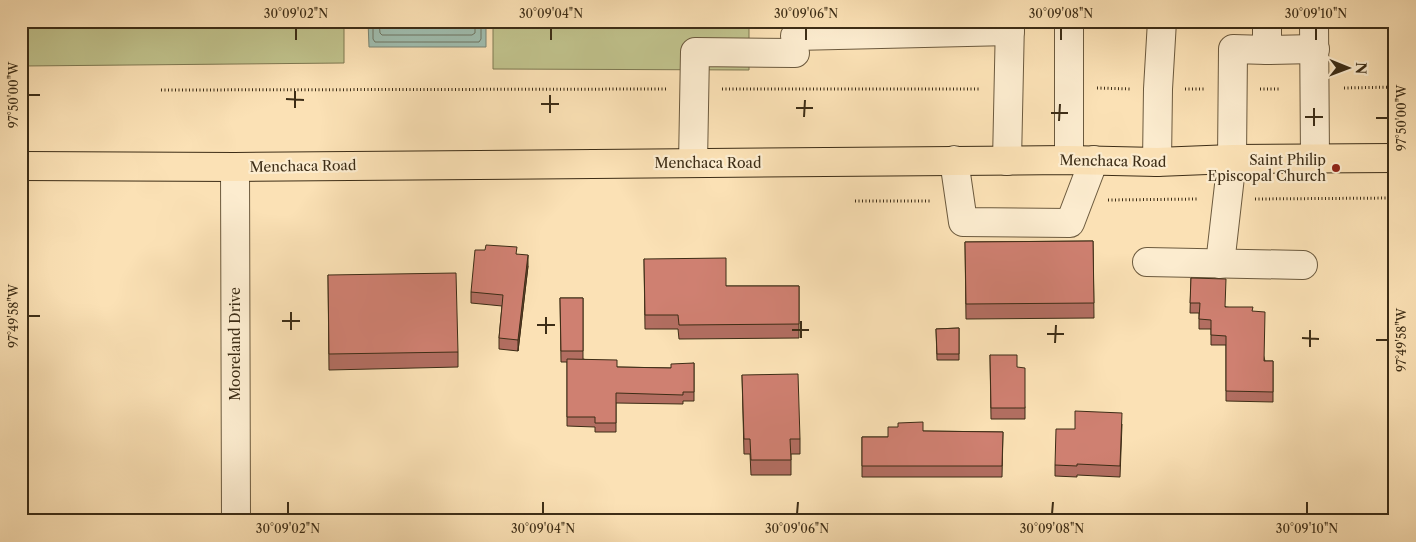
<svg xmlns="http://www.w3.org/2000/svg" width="1416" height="542" font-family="'Libre Caslon Text',serif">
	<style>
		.green { fill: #c0c28c; stroke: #7e7851 }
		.water { fill: #9fbdaf; stroke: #788372 }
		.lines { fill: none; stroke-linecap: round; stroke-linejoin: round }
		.shore { stroke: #6e7562; stroke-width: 1 }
		.minor-casing { stroke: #6c5a3e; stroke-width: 30 }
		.major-casing { stroke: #3d2d16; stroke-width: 30 }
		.path { stroke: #3d2d16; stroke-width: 3; stroke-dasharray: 1 2.5; stroke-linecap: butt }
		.minor { stroke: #fceccf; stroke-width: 28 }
		.major { stroke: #fbe1b5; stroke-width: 28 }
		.wall { fill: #b26e61; stroke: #3d2d16 }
		.shaded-wall { fill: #915a4f; stroke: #3d2d16 }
		.building { fill: #cf8071; stroke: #3d2d16 }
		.ticks { fill: none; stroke: #3d2d16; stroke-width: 2 }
		.poi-dot { fill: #8f2418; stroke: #fceccf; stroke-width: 2 }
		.labels { text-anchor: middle; stroke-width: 4.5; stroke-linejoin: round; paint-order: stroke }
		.poi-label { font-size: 14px; fill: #3d2d16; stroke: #fceccf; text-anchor: end }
		.street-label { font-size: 14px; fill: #3d2d16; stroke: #fceccf }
		.neatline { fill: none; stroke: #3d2d16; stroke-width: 2 }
		.ticks-label { font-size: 12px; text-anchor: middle; fill: #3d2d16 }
	</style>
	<rect width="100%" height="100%" fill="#fbe1b5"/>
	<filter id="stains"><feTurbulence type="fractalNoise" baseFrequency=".004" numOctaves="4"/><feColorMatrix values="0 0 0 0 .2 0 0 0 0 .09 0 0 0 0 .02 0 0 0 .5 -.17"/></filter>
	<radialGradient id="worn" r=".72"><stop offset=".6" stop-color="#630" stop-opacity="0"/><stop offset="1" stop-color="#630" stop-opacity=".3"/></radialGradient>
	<g class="green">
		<path d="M23 21H344V63L24 66Z"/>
		<path d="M493 21H749V70L493 69Z"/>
	</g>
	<path class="water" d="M368 21H486V47H369Z"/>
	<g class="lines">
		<g class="shore">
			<path d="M373 21V39L375 42H479L481 39V21"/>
			<path d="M379 21 380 33 382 35H472L475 33V21"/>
			<path d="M387 21V26L389 28H465L467 26V21"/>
		</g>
		<g class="minor-casing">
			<g id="minor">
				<path d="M1314 21 1315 158"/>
				<path d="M795 36 1010 31"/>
				<path d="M1267 50 1315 49"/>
				<path d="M954 160 963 222 1070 223 1094 160"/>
				<path d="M1069 160V21"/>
				<path d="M1007 161 1010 21"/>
				<path d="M1157 162 1158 89 1162 21"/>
				<path d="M693 163 695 52 795 53"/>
				<path d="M235 167 236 521"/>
				<path d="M1147 262 1303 265"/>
				<path d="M1220 264 1232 159 1233 49 1267 50V21"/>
			</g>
		</g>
		<g class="major-casing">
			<path id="major" d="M21 166 235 167 1069 160 1157 162 1232 159 1395 158"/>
		</g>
		<g class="path">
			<path d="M1097 88 1131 89"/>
			<path d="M1344 88 1395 87"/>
			<path d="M722 89H981"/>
			<path d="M1185 89H1206"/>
			<path d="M1260 89H1279"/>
			<path d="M161 90 668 89"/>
			<path d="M1255 199 1395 198"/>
			<path d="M1108 200 1199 199"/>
			<path d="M855 201H932"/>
		</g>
		<use href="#minor" class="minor"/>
		<use href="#major" class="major"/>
	</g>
	<g class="wall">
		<path d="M1093 241 1094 318 966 319 965 242Z"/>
		<path d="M517 254 528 266 518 351 499 349V338L502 306 471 303V292Z"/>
		<path d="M644 259 726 286H799V338L679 339 678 329H645Z"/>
		<path d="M328 275 458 352V367L329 370Z"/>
		<path d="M1191 278 1226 307 1252 311 1265 361H1273V402L1226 401V345H1211V329H1199V313H1190Z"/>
		<path d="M560 298H583V359L617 367 671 368 694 363V401H683V404L616 403V432H595V427L567 426V362H561Z"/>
		<path d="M959 328V360H937L936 329Z"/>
		<path d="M990 355 1017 367 1025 408V419H991Z"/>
		<path d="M742 375 800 439V454H791V475H751L750 454H744Z"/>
		<path d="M1122 424 1120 477 1077 475V477L1055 476V465Z"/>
		<path d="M923 431 1003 432 1002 477H862V437H888Z"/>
	</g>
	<path class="shaded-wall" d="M528 255V266L518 351V340Z"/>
	<g class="building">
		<path d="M1093 241 1094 303 966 304 965 242Z"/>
		<path d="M486 245 517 247 516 254 528 255 518 340 499 338 503 295 471 292 475 250H485Z"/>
		<path d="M726 258V286H799V324L679 325 678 315H645L644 259Z"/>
		<path d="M456 273 458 352 329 354 328 275Z"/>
		<path d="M1191 278 1226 279 1225 307H1253L1252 311 1265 312 1264 361H1273V392L1226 391V336L1211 335V320L1199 319 1200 303H1190Z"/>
		<path d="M560 298H583V351H561Z"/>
		<path d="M959 328V354H937L936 329Z"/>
		<path d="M990 355H1017V367L1025 368V408H991Z"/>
		<path d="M567 359 617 360V367L671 368V364L694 363V392H683V395L616 393V423H595V417H567Z"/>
		<path d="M798 374 800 439H790L791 460H751L750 439H744L742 375Z"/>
		<path d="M1075 411 1122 413 1120 466 1077 464V466L1055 465 1056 429H1075Z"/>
		<path d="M923 422V431L1003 432 1002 466H862V437H888V427H898V423Z"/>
	</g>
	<path class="ticks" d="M296 40V28M551 40V28M806 40V28M1061 40V28M1316 40V28M28 95H40M286 99 304 100M541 104H559M295 108V91M796 108H813M550 113V95M1051 113H1068M804 117 805 100M1305 117H1323M1376 118H1388M1059 121 1060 104M1314 126V108M28 316H40M282 321H300M537 325H555M291 330V312M792 330H809M546 334V317M1047 334H1064M801 338V321M1302 338 1319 339M1376 340H1388M1055 343 1056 325M1310 347V330M288 514V502M543 514V502M797 514 798 502M1052 514 1053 502M1307 514V502"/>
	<circle class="poi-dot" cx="1336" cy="168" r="5"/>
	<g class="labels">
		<g class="poi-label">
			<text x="1326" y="165">Saint Philip<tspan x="1326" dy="16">Episcopal Church</tspan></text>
		</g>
		<g class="street-label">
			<text transform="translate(1113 161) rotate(1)" y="5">Menchaca Road</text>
			<text x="708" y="168">Menchaca Road</text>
			<text transform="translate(303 166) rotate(-1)" y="5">Menchaca Road</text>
			<text transform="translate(235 344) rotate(-90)" y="5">Mooreland Drive</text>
		</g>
	</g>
	<rect width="1416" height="542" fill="none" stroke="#fbe1b5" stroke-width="55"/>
	<g transform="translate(1348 68) rotate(91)" stroke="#fceccf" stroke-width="4" paint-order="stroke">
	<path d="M0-4L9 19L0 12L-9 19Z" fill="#3d2d16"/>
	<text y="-8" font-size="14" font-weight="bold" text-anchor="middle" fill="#3d2d16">N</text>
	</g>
	<rect x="28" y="28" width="1360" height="486" class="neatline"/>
	<g class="ticks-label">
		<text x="296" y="18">30°09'02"N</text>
		<text x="551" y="18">30°09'04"N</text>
		<text x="806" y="18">30°09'06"N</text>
		<text x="1061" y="18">30°09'08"N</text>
		<text x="1316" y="18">30°09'10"N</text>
		<text transform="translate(14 95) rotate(-90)" y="4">97°50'00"W</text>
		<text transform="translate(1402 118) rotate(-90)" y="4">97°50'00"W</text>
		<text transform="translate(14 316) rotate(-90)" y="4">97°49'58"W</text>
		<text transform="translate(1402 340) rotate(-90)" y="4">97°49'58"W</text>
		<text x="288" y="533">30°09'02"N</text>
		<text x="543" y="533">30°09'04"N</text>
		<text x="797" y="533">30°09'06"N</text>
		<text x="1052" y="533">30°09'08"N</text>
		<text x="1307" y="533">30°09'10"N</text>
	</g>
	<rect width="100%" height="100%" filter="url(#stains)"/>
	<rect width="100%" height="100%" fill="url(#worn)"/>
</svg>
